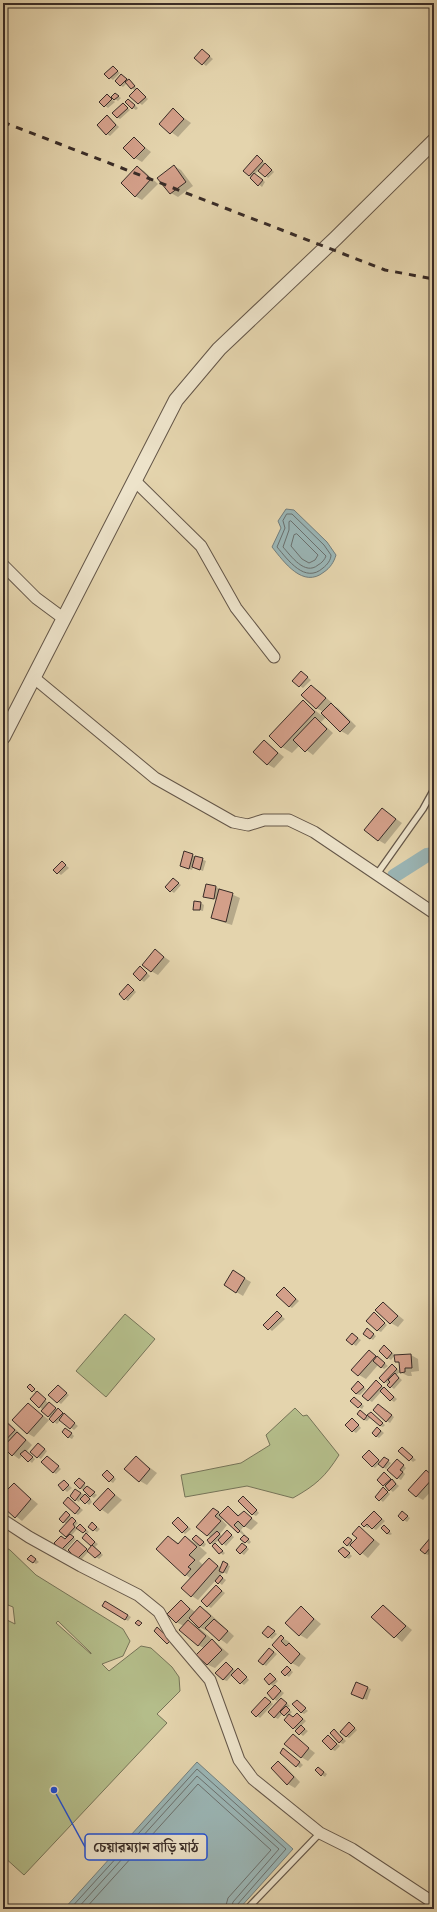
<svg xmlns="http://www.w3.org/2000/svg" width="437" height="1912" font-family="'IM FELL French Canon','Noto Serif Bengali',serif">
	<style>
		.green { fill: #b4bd8a; stroke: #767458; fill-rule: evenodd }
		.water { fill: #9ab5b5; stroke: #737e7c }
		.shadow { fill: #0003 }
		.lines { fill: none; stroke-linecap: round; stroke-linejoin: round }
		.shore { stroke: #6a706e; stroke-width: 1 }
		.canal { stroke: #9ab5b5; stroke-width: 14 }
		.building { fill: #d39f89; stroke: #392c27 }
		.service-casing { stroke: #645648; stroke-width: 8 }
		.minor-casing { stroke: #645648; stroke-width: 13 }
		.tertiary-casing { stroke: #645648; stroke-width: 16 }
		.service { stroke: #ede3ca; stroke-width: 5.5 }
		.minor { stroke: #ede3ca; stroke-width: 11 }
		.tertiary { stroke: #ede3ca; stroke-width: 14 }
		.rail { stroke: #392c27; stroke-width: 3; stroke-dasharray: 7 7; stroke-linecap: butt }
		.leader { fill: none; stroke: #1d4ed8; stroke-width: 1.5 }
		.callout-dot { fill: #1d4ed8; stroke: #ede3ca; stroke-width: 1.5 }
		.callout { fill: #ede3ca; stroke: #1d4ed8; stroke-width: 1.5 }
		.callout-label { font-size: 14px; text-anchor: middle; font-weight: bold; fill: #392c27 }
	</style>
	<rect width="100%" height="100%" fill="#e4d4ad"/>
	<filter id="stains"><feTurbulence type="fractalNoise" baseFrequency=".005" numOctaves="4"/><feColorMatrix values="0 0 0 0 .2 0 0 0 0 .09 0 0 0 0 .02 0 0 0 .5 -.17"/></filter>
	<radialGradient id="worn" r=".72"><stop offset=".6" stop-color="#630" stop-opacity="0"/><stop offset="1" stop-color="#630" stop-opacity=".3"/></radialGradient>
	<g class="green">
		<path d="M125 1314 155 1339 106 1397 76 1371Z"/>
		<path d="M295 1408 303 1416 307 1415 339 1455C325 1477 316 1485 293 1498L247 1486 185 1497 181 1475 241 1463 270 1445 266 1435Z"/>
		<path d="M3 1546 10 1550 36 1575 123 1629 130 1641 123 1656 102 1664 109 1671 141 1646 151 1648 172 1667 179 1677 180 1691 157 1714 167 1723 24 1875 3 1856V1618L15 1624 13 1607 3 1603ZM58 1621 91 1653V1654L56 1623Z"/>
	</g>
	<g class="water">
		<path d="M286 509 294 510 327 542 336 555C334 562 330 568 324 572 303 589 284 562 272 547L281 528 278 521Z"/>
		<path d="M197 1762 293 1849 239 1909H64Z"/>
	</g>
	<g class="shadow">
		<path d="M202 50 213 59 206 66 196 57Z"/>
		<path d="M113 67 120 73 113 80 105 74Z"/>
		<path d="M122 75 132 82 137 89 148 99 142 105 131 96 135 91 127 83 123 87 120 85Z"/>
		<path d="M115 94 121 98 118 101 112 97Z"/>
		<path d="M107 95 115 102 108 108 100 102Z"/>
		<path d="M129 100 138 108 136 110 133 108Z"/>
		<path d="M123 104 130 110 120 119 117 117Z"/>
		<path d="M173 110 191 123 178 137 160 124Z"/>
		<path d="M107 116 119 127 110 136 107 134Z"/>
		<path d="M134 138 151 152 142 162 135 158Z"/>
		<path d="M257 156 274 172 268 178 259 170 255 174 265 182 262 187 244 171Z"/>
		<path d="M174 166 181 170 193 186 178 197 171 193Z"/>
		<path d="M137 167 144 171 158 184 142 200 135 196Z"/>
		<path d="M304 674 311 680 303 688 293 681Z"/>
		<path d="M311 686 318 690 332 703 330 704 338 708 356 726 348 735 341 731 326 717 321 722 333 733 313 755 300 745 292 753 282 747 270 736 303 701 321 715 324 712 316 708Z"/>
		<path d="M264 741 284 757 274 768 267 764Z"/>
		<path d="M382 809 402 823 385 844 378 840Z"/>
		<path d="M185 852 206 861 203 871 193 867 192 870 184 867Z"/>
		<path d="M62 862 69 868 61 875 55 870Z"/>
		<path d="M176 881 181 885 174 893 166 887Z"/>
		<path d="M206 885 216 887 240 898 232 925 219 921 212 917 217 900 204 896Z"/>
		<path d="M201 903 204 905 203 911 194 909Z"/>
		<path d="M156 951 170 961 158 975 151 971Z"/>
		<path d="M143 969 150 976 144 982 134 974Z"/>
		<path d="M131 987 136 992 128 1001 125 999Z"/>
		<path d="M233 1272 251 1282 243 1296 225 1285Z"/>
		<path d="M284 1288 299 1301 292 1308 289 1306Z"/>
		<path d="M383 1303 404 1320 398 1327 391 1323Z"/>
		<path d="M277 1312 285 1319 272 1331 265 1325Z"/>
		<path d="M377 1315 387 1325 381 1332 377 1330Z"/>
		<path d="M370 1332 376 1336 373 1340 370 1338Z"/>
		<path d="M355 1336 361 1340 356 1346 347 1340Z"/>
		<path d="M385 1346 395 1355 391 1360 388 1358Z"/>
		<path d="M370 1351 388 1366 384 1369 378 1365 366 1379 359 1375Z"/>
		<path d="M411 1355 418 1359 419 1371 411 1372 412 1376H408L400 1372 396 1375 402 1380 394 1389 380 1378 392 1365 401 1372 400 1364 396 1362Z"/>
		<path d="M376 1381 397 1399 394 1402 381 1392 372 1402 369 1400Z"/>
		<path d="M359 1383 366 1389 360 1395 356 1394Z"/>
		<path d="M58 1386 69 1395 61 1404 50 1395Z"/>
		<path d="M29 1387 33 1388 48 1403 78 1426 74 1430 61 1420 57 1424 50 1419 34 1437 27 1433 28 1404 49 1420 51 1418 40 1407 36 1393Z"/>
		<path d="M357 1400 364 1406 362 1409 359 1407Z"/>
		<path d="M379 1405 394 1417 390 1423 387 1421Z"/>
		<path d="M361 1411 368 1417 371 1413 385 1425 383 1427 380 1426 371 1417 367 1421 364 1420Z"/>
		<path d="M3 1420 9 1423 32 1445 26 1452 35 1459 32 1463 23 1455 19 1459 7 1450 5 1453 3 1452Z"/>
		<path d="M355 1421 361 1428 356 1433 353 1431Z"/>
		<path d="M378 1428 384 1433 379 1438 376 1436Z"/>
		<path d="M69 1431 74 1436 72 1439 68 1437Z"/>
		<path d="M41 1446 47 1451 41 1459 38 1457Z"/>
		<path d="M405 1450 416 1460 413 1462 400 1451Z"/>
		<path d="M369 1451 381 1462 387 1460 391 1463 386 1469 379 1464 375 1468 372 1466Z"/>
		<path d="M136 1457 157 1473 147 1485 140 1481Z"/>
		<path d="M50 1459 61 1469 56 1474 53 1472Z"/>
		<path d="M400 1462 406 1468 403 1472 405 1474 401 1480 398 1478Z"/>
		<path d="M426 1471 434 1476V1488L423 1500 416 1496Z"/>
		<path d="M110 1473 116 1479 113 1483 110 1481Z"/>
		<path d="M384 1473 399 1486 393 1492 378 1480Z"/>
		<path d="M64 1481 72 1488 67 1492 60 1485Z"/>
		<path d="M83 1481 86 1487 97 1495 94 1498 80 1488Z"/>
		<path d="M14 1484 38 1504 22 1521 3 1506V1489L6 1492Z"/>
		<path d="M108 1489 122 1500 108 1514 94 1504Z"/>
		<path d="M386 1490 390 1494 383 1502 376 1496Z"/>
		<path d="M79 1492 89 1497 92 1502 89 1505 81 1498 79 1502 76 1500Z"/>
		<path d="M246 1499 259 1513 256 1516 252 1514Z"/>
		<path d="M71 1500 83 1510 78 1515 75 1513Z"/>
		<path d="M228 1507 240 1516 244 1512 258 1523 251 1530 244 1526 241 1530 251 1542 249 1544 246 1542 244 1536 223 1518 222 1520 227 1525 220 1534 222 1537 227 1532 234 1537 226 1546 219 1540 214 1544 225 1553 223 1555 211 1543V1538L198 1527 214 1509 222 1514Z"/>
		<path d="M374 1512 385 1521 376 1530 370 1526 368 1528 365 1526Z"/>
		<path d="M67 1513 78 1523 75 1526 77 1528 80 1525 83 1527 89 1532 86 1535 98 1544 95 1547 103 1555 99 1559 89 1551 81 1560 78 1558 80 1543 88 1551 93 1546 83 1538 87 1534 78 1528 71 1536 76 1539 65 1551 62 1549 68 1537 66 1536 67 1524 63 1522Z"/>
		<path d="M405 1514 410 1518 407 1522 404 1520Z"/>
		<path d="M178 1518 191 1529 185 1534 173 1523Z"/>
		<path d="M92 1523 100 1529 97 1532 89 1527Z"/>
		<path d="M384 1526 392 1534 390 1535 387 1534Z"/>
		<path d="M359 1527 380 1544 368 1558 352 1545 350 1547 347 1545 351 1540 354 1543 358 1538Z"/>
		<path d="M169 1537 180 1544 186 1537 197 1544 199 1538 206 1544 204 1547 198 1545 207 1553 199 1561 203 1565 209 1559 221 1568 223 1563 230 1566 227 1574 223 1572 220 1576 226 1580 222 1585 216 1580 198 1600 192 1596 191 1579 186 1575Z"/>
		<path d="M434 1539V1548L428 1555 425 1554Z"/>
		<path d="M242 1544 249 1549 244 1555 237 1550Z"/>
		<path d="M343 1548 352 1556 349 1559 345 1557Z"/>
		<path d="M34 1558 39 1562 36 1564 33 1562Z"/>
		<path d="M216 1586 225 1593 211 1608 208 1606Z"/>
		<path d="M181 1601 195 1612 200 1607 207 1611 234 1636 227 1644 208 1630 207 1631 199 1627 191 1618 188 1621 197 1626 229 1654 215 1668 208 1665 198 1655 204 1648 198 1645 184 1626 176 1622Z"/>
		<path d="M105 1602 131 1617 128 1621 103 1606Z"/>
		<path d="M383 1606 412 1630 402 1642 373 1617Z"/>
		<path d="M301 1607 321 1624 307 1639 300 1635Z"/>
		<path d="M271 1629 277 1634 272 1639 263 1633Z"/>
		<path d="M281 1637 288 1641 290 1643 289 1644 306 1658 299 1667 292 1663 273 1645Z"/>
		<path d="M273 1651 277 1654 266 1666 259 1661Z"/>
		<path d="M229 1665 236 1671H241L249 1680 244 1685 232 1675 227 1681 224 1680 217 1673Z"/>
		<path d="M287 1667 293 1672 289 1677 286 1675Z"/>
		<path d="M270 1674 278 1681 274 1685 284 1693 277 1701 274 1699V1687L265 1679Z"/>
		<path d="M368 1688 371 1689 367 1700 356 1695Z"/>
		<path d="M282 1699 290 1706 287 1708 292 1712 289 1715 294 1718 298 1714 306 1721 301 1726 308 1731 303 1736 294 1728 288 1717 283 1713 278 1719 274 1717Z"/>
		<path d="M268 1700 273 1704 260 1718 252 1712Z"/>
		<path d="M297 1701 308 1711 304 1714 301 1712Z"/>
		<path d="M349 1723 357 1730 349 1738 346 1736Z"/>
		<path d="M334 1730 346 1741 343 1744 339 1742Z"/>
		<path d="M293 1736 315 1753 308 1761 301 1757Z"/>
		<path d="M329 1736 340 1746 335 1751 331 1749Z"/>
		<path d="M287 1751 303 1765 300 1768 281 1753Z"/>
		<path d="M278 1762 285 1766 300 1782 295 1788 288 1784Z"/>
		<path d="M318 1768 327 1774 325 1777 316 1770Z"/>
	</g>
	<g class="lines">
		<g class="shore">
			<path d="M287 514H292L324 545 331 555C331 560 327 565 323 568 305 584 288 560 277 547L285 528 283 521Z"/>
			<path d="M291 521 326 556C325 559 322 563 318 565 305 576 291 556 283 547L289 530V522Z"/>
			<path d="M297 534 318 555 315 560 309 563 302 559 291 546 294 535Z"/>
			<path d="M70 1909 197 1769 286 1849 237 1905 236 1909"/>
			<path d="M77 1909 197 1776 279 1849 233 1902 231 1909"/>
			<path d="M85 1909 198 1784 271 1850 228 1898 225 1909"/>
		</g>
		<path class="canal" d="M394 876 427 855 434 854"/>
	</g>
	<g class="building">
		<path d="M202 49 210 56 202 65 194 58Z"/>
		<path d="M113 66 118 71 109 79 104 74Z"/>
		<path d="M121 74 127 79 120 86 115 81Z"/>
		<path d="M129 79 135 86 131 89 125 82Z"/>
		<path d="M137 88 146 97 138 104 129 96Z"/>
		<path d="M115 93 119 96 114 100 111 97Z"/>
		<path d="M107 94 112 99 104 107 99 102Z"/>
		<path d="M128 99 135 105 132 109 125 102Z"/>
		<path d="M123 103 128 108 117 118 112 113Z"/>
		<path d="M173 108 184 119 170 134 159 124Z"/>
		<path d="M107 115 116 125 106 135 97 125Z"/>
		<path d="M134 137 145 148 134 159 123 148Z"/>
		<path d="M257 155 263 161 249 176 243 171Z"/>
		<path d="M265 163 272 170 265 177 258 171Z"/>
		<path d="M174 165 186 182 170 194 157 178Z"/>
		<path d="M137 166 151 179 135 197 121 183Z"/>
		<path d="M254 173 263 180 258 186 250 178Z"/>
		<path d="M301 671 308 677 299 687 292 681Z"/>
		<path d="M311 685 326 698 316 709 301 695Z"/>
		<path d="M303 700 315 712 281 748 269 736Z"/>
		<path d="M331 703 350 722 340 732 321 713Z"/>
		<path d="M315 717 327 729 305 752 293 740Z"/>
		<path d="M264 740 278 753 267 765 253 752Z"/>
		<path d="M382 808 396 819 378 841 364 830Z"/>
		<path d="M184 851 193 854 189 869 180 866Z"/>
		<path d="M195 856 203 858 200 870 192 867Z"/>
		<path d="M62 861 66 865 57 874 53 870Z"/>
		<path d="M173 878 179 883 170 892 165 887Z"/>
		<path d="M206 884 216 886 214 899 203 897Z"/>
		<path d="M219 889 233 893 226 922 211 918Z"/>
		<path d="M194 901 201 902 200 910H193Z"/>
		<path d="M155 949 164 957 151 972 142 965Z"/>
		<path d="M140 966 147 973 140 981 133 974Z"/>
		<path d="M128 984 134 990 124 1000 119 994Z"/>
		<path d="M233 1270 245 1278 236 1293 224 1285Z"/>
		<path d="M284 1287 296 1299 289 1307 276 1295Z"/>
		<path d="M383 1302 398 1316 390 1324 375 1310Z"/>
		<path d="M277 1311 282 1316 268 1330 263 1325Z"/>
		<path d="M374 1312 385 1323 377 1331 366 1321Z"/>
		<path d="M367 1328 374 1334 370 1339 363 1334Z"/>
		<path d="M352 1333 358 1338 352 1345 346 1340Z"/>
		<path d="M384 1345 392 1353 387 1359 379 1351Z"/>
		<path d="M369 1350 376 1356 358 1376 351 1370Z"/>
		<path d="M411 1354 412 1368H405V1372L400 1373 399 1362H395L394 1355Z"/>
		<path d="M377 1356 385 1363 381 1368 373 1361Z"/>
		<path d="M392 1364 397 1369 384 1383 379 1378Z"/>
		<path d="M395 1373 399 1378 390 1388 387 1385 390 1382 388 1380Z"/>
		<path d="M376 1380 382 1386 368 1401 362 1396Z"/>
		<path d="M358 1381 364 1387 356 1394 351 1389Z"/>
		<path d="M30 1384 35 1389 32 1392 27 1387Z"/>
		<path d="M58 1385 67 1393 57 1403 48 1395Z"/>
		<path d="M384 1387 394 1397 390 1401 380 1391Z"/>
		<path d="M37 1391 46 1399 39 1408 30 1399Z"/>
		<path d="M354 1397 362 1404 358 1408 350 1401Z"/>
		<path d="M49 1402 56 1408 48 1417 41 1411Z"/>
		<path d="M28 1403 43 1416 27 1434 12 1420Z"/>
		<path d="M378 1404 392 1415 386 1422 373 1410Z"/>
		<path d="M58 1408 63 1413 53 1423 49 1419Z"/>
		<path d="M360 1410 367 1416 364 1420 357 1414Z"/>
		<path d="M371 1412 383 1423 380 1426 367 1415Z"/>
		<path d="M64 1413 75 1423 70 1429 59 1420Z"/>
		<path d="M352 1418 359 1425 352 1432 345 1425Z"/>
		<path d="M3 1419 15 1430 3 1443Z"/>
		<path d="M377 1427 381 1431 376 1437 372 1433Z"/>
		<path d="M65 1428 72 1433 68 1438 62 1432Z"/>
		<path d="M17 1432 26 1440 12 1456 3 1447Z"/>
		<path d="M38 1443 45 1449 37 1458 30 1452Z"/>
		<path d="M402 1447 413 1457 409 1461 398 1451Z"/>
		<path d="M25 1450 33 1457 28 1462 20 1454Z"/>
		<path d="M369 1450 379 1460 372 1467 362 1457Z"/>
		<path d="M47 1456 59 1466 53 1473 41 1462Z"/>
		<path d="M136 1456 150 1469 139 1482 124 1469Z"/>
		<path d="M384 1457 389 1460 383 1468 378 1464Z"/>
		<path d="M397 1459 404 1465 400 1470 403 1472 397 1479 387 1470Z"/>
		<path d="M107 1470 114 1477 109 1482 102 1475Z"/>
		<path d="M426 1470 434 1477 416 1497 408 1490Z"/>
		<path d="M384 1472 391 1479 383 1486 377 1480Z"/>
		<path d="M79 1478 85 1483 80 1489 74 1483Z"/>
		<path d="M392 1479 396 1484 389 1491 385 1486Z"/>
		<path d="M64 1480 69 1485 63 1491 58 1485Z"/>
		<path d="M14 1483 31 1499 15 1518 3 1507V1494Z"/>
		<path d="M87 1486 95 1492 90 1497 83 1490Z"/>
		<path d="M383 1487 388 1492 379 1501 375 1497Z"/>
		<path d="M108 1488 115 1495 100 1511 93 1504Z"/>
		<path d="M75 1489 81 1493 75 1501 70 1496Z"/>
		<path d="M85 1494 90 1499 85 1504 80 1499Z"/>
		<path d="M243 1496 257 1510 252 1515 238 1501Z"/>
		<path d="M68 1497 80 1508 75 1514 63 1503Z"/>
		<path d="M228 1506 238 1516 244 1511 252 1518 244 1527 238 1521 234 1525 240 1531 238 1533 219 1515Z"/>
		<path d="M213 1508 219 1512 215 1516 221 1521 207 1536 196 1527Z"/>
		<path d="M66 1511 70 1515 63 1523 59 1519Z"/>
		<path d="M374 1511 382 1519 372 1529 367 1524 364 1527 361 1524Z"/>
		<path d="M402 1511 408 1516 403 1521 398 1516Z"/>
		<path d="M72 1517 76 1521 73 1524 75 1527 66 1537 59 1531Z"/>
		<path d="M178 1517 188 1527 182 1533 172 1523Z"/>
		<path d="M92 1522 97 1527 93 1531 88 1527Z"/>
		<path d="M80 1524 86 1530 83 1533 76 1528Z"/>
		<path d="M384 1525 390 1531 387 1534 381 1528Z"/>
		<path d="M359 1526 374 1540 360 1555 350 1545 357 1538 352 1534Z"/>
		<path d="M227 1530 232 1535 222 1545 218 1540Z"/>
		<path d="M217 1531 220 1534 210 1544 207 1540Z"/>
		<path d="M86 1533 95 1542 91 1546 82 1538Z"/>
		<path d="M70 1534 74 1537 61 1550 54 1543 61 1536 65 1539Z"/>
		<path d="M196 1535 204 1542 200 1546 192 1539Z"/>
		<path d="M244 1535 249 1539 245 1543 240 1539Z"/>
		<path d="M168 1536 178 1544 185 1536 197 1547 189 1555 195 1560 188 1567 191 1569 185 1576 156 1549Z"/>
		<path d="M348 1537 352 1540 347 1546 343 1542Z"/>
		<path d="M431 1537 434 1539V1543L425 1554 420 1550Z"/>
		<path d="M77 1540 87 1549 77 1559 68 1550Z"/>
		<path d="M215 1543 223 1551 219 1554 212 1546Z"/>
		<path d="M242 1543 247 1547 240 1554 236 1550Z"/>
		<path d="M92 1545 101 1553 95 1558 87 1551Z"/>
		<path d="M343 1547 350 1553 345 1558 338 1551Z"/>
		<path d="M31 1555 36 1559 33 1563 27 1559Z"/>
		<path d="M209 1558 218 1566 191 1597 181 1588Z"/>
		<path d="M223 1561 228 1564 223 1573 219 1571Z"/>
		<path d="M220 1575 223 1578 218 1584 215 1581Z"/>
		<path d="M216 1585 222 1591 207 1607 201 1601Z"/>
		<path d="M181 1600 190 1609 176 1623 167 1614Z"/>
		<path d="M105 1601 128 1615 125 1620 102 1606Z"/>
		<path d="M383 1605 406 1626 394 1638 371 1617Z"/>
		<path d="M200 1606 211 1616 199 1628 189 1618Z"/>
		<path d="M301 1606 314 1619 299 1636 285 1623Z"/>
		<path d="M214 1619 228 1631 219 1641 205 1628Z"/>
		<path d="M138 1620 142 1623 139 1626 135 1623Z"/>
		<path d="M188 1620 206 1636 198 1646 179 1630Z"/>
		<path d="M268 1626 275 1631 268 1638 262 1633Z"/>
		<path d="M157 1627 171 1640 167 1644 154 1631Z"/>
		<path d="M281 1635 284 1638 281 1641 286 1646 289 1643 300 1654 291 1664 272 1645Z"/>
		<path d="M212 1639 222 1650 207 1665 196 1655Z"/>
		<path d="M269 1648 274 1652 263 1665 258 1661Z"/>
		<path d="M226 1662 233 1669 223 1680 215 1673Z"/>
		<path d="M287 1666 291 1670 285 1676 281 1672Z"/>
		<path d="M238 1668 247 1677 240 1684 231 1675Z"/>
		<path d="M270 1673 276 1679 269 1685 264 1679Z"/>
		<path d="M356 1682 368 1687 363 1699 351 1694Z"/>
		<path d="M275 1685 281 1691 273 1700 267 1693Z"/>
		<path d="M265 1697 271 1702 256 1717 251 1712Z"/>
		<path d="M281 1698 287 1703 274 1718 268 1712Z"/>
		<path d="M297 1700 306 1708 301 1713 292 1704Z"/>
		<path d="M286 1706 290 1710 284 1716 280 1712Z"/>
		<path d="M297 1713 303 1719 293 1729 284 1720 289 1714 293 1717Z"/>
		<path d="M349 1722 355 1728 346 1737 340 1732Z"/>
		<path d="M301 1725 305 1729 299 1735 295 1731Z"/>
		<path d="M334 1729 343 1739 339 1743 330 1733Z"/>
		<path d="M293 1734 309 1748 301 1758 284 1744Z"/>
		<path d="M328 1735 337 1744 331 1750 322 1741Z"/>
		<path d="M283 1748 300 1762 296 1767 280 1753Z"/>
		<path d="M278 1761 294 1777 287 1785 271 1768Z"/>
		<path d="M318 1767 324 1772 321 1776 315 1770Z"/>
	</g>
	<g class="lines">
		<g class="service-casing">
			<g id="service">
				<path d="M377 874 423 809 434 789"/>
				<path d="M247 1909 320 1833"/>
			</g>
		</g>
		<g class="minor-casing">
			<g id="minor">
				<path d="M134 480 201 546 236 608 274 657"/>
				<path d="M3 565 36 598 63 618"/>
				<path d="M33 677 155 778 233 822 248 825 264 820H289L314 832 434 913"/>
				<path d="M3 1520 29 1537 81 1566 138 1595 159 1612 171 1634 210 1680 239 1760 253 1779 320 1833 352 1849 434 1903"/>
			</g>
		</g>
		<g class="tertiary-casing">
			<path id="tertiary" d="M3 737 176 400 219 349 336 238 434 141"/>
		</g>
		<use href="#service" class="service"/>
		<use href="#minor" class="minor"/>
		<use href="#tertiary" class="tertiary"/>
		<path class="rail" d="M3 122 385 270 434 279"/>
	</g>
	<path class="leader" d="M54 1790L85 1847"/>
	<circle class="callout-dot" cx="54" cy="1790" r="4"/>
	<rect class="callout" x="85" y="1834" width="122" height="26" rx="4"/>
	<g class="callout-label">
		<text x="146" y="1852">চেয়ারম্যান বাড়ি মাঠ</text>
	</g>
	<rect width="437" height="1912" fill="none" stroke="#e4d4ad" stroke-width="16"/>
	<rect x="4" y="4" width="429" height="1904" fill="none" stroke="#392c27" stroke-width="2"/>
	<rect x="8" y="8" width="421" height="1896" fill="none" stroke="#392c27"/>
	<rect width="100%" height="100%" filter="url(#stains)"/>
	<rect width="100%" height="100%" fill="url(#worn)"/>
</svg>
